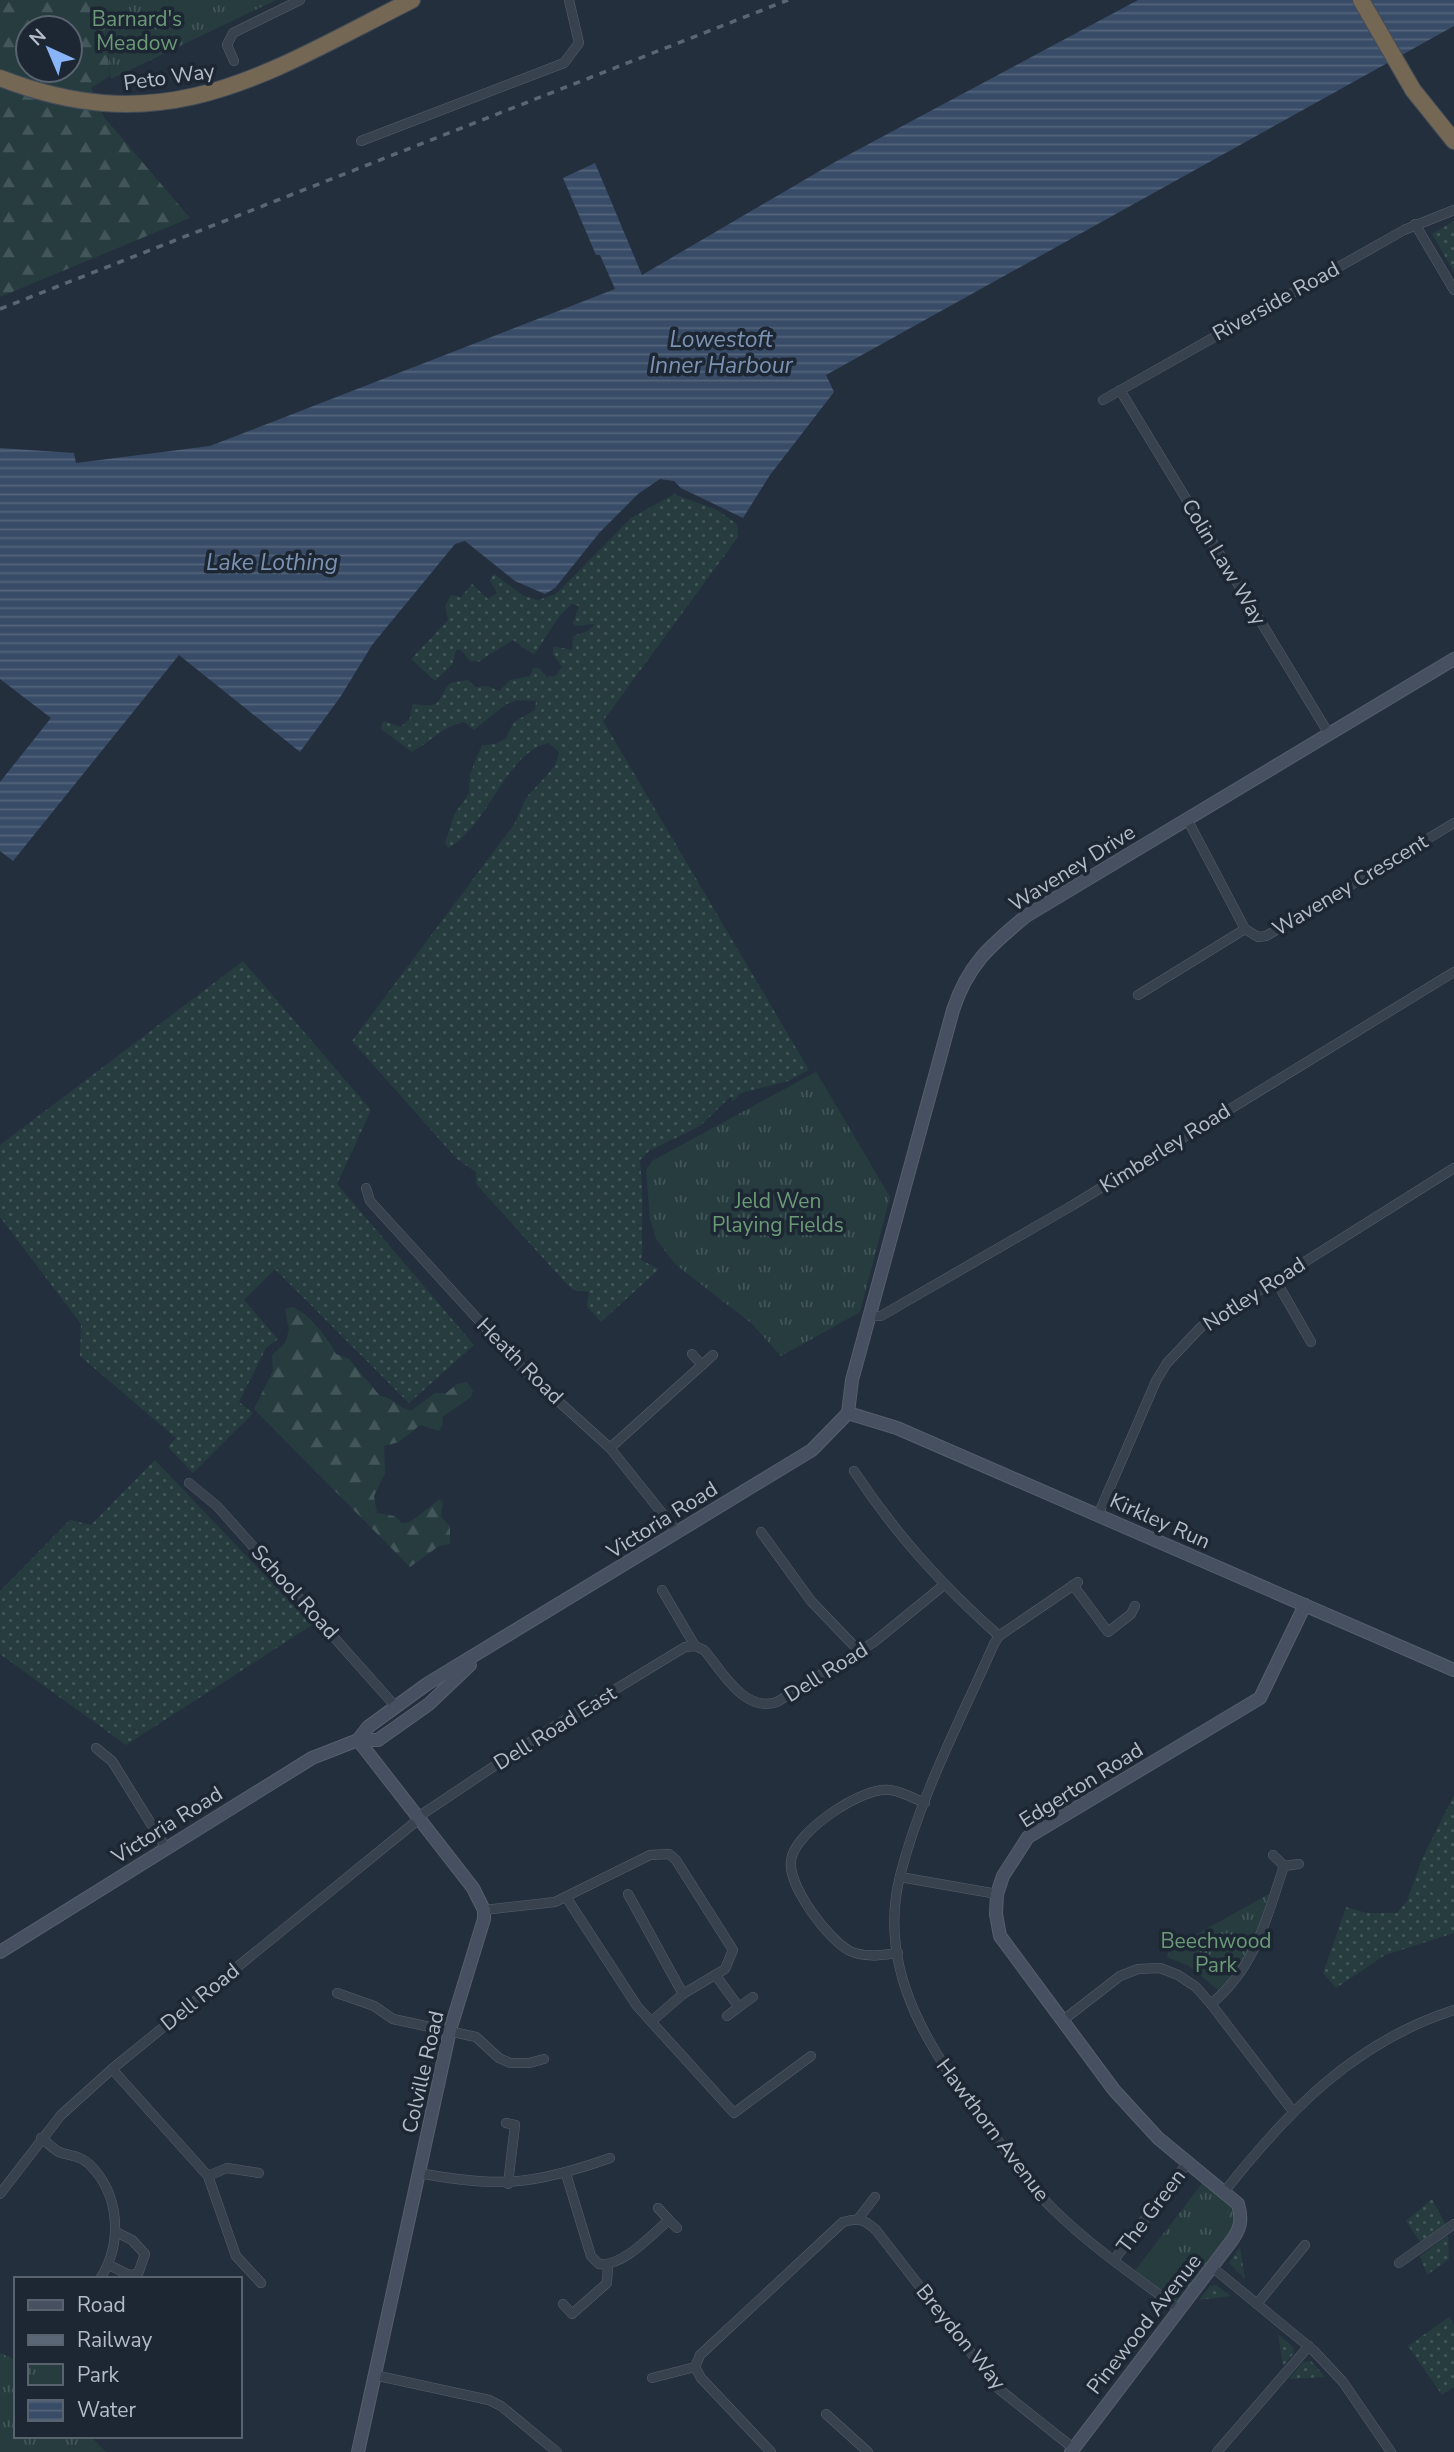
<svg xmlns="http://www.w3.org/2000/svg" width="1454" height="2452" font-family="'Nunito Sans',sans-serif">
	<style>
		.grass { fill: url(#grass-dots) }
		.forest { fill: url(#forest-firs); fill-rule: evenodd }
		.park { fill: url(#park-tufts) }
		.garden { fill: #263c3f }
		.water { fill: url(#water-rules) }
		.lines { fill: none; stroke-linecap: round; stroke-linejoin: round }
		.street-casing { stroke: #565f6c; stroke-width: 10 }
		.secondary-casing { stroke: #565f6c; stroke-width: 14 }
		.highway-casing { stroke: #434c59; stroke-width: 18 }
		.street { stroke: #38414e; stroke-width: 9 }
		.secondary { stroke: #465061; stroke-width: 12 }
		.highway { stroke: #746855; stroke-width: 16 }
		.rail { stroke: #5a6575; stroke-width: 3.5; stroke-dasharray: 7 7; stroke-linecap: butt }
		.labels { text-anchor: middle; stroke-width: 7; stroke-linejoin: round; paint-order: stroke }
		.park-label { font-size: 21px; fill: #6b9a76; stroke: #1d2633 }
		.street-label { font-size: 21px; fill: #b4bcc9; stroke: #1d2633 }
		.water-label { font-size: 23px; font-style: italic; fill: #7c92b1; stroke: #1d2633 }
	</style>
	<defs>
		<pattern id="grass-dots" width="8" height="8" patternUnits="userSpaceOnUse" patternTransform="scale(1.75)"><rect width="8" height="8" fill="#263c3f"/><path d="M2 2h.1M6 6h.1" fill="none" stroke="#435659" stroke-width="1.8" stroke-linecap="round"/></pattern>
		<pattern id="forest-firs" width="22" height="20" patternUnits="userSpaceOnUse" patternTransform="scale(1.75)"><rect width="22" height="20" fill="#263c3f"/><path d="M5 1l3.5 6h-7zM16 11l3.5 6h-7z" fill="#435659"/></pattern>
		<pattern id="park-tufts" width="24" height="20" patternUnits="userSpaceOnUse" patternTransform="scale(1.75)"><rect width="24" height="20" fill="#263c3f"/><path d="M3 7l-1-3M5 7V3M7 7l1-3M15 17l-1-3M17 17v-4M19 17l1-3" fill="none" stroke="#435659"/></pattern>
		<pattern id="water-rules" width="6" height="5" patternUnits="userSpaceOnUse" patternTransform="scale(1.75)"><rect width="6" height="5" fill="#394c67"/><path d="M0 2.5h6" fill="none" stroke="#53647b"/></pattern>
	</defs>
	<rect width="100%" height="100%" fill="#242f3e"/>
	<g class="grass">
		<path d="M1454 221V272L1432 234Z"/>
		<path d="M674 494 717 510 737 524 738 537 603 721 809 1070 788 1081 741 1093 732 1102V1097L729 1098 700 1126 649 1151 640 1160C642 1183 643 1203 642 1227 641 1239 644 1248 641 1260L659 1269 601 1322 587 1306 589 1292 573 1290 563 1280 476 1184V1172L457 1159 352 1041 515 823 526 798 555 766 559 752 549 743C506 751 488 827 448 848L445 843 454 815 469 793 470 774 482 745 496 744 506 738 514 722 535 710 536 701 518 700 506 704 474 730 464 722C443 726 430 742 412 752L381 729 383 721 401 727 410 718 413 704C445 708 434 703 450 683L468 680 476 687 487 686 499 691 510 680 530 676 533 668H539L547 677 555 676 562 667 553 654V646L572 650 573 636 588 631 595 624 576 626 573 623 579 606 572 604C555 617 547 637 534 655L513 640 478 662 470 661 460 649 456 650 452 665 435 681 411 659 448 620 445 606 451 595 461 597 472 584 488 599 497 593 490 580 494 574 524 596 538 600 556 594 631 518Z"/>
		<path d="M243 961 371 1110 337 1184 474 1345 409 1403 275 1269 244 1300 278 1339 266 1348 239 1402 253 1413 193 1473 168 1447 176 1438 80 1356 81 1324 0 1217V1145Z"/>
		<path d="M155 1460 312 1625 126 1745 0 1654V1591L70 1520 91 1525Z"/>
		<path d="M1454 1795V1933L1385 1955 1336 1988 1323 1973 1346 1907 1366 1913H1397L1407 1901 1422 1859Z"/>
		<path d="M1432 2199 1446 2225 1421 2243 1406 2221Z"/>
		<path d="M1448 2235 1449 2259 1427 2275 1420 2256Z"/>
		<path d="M1240 2247 1245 2279 1229 2263Z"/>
		<path d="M1216 2285 1231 2296 1199 2300 1210 2286Z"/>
		<path d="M1449 2317 1454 2325V2387L1442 2395 1408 2346Z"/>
		<path d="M1278 2334 1293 2347 1294 2353 1283 2366Z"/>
		<path d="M1311 2361 1325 2377 1289 2379 1303 2362Z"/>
	</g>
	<g class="forest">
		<path d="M0 0H102L110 76 91 88 104 117 190 218 0 297ZM28 28H70V70H28Z"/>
		<path d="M292 1307C309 1313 327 1337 336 1354L349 1359 380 1396C393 1397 398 1409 412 1410L435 1393H446L457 1384 467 1382 473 1391 471 1397 442 1417 443 1424 439 1431 420 1425 399 1442 384 1446 385 1473 374 1496 377 1513 394 1516 402 1523 410 1522 440 1499 443 1502 441 1517 450 1526V1544L439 1546 410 1567 254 1409 273 1371 272 1355 285 1343 289 1330 285 1309Z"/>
	</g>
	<g class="park">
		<path d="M102 0H276L111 79Z"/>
		<path d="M814 1068 890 1197 860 1312 781 1356 751 1323 675 1264 656 1239 650 1219 646 1170 652 1161 816 1072Z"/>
		<path d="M1269 1894C1257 1930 1248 1965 1218 1990L1189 1966 1167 1957 1170 1949Z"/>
		<path d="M1204 2181 1234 2205 1235 2230 1177 2306 1133 2273Z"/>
		<path d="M0 2353 16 2360V2436H90L106 2452H0Z"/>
	</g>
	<g class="garden">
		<path d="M150 0H229L165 30Z"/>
		<circle cx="1438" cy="1887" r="8"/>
		<circle cx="1214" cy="2215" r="14"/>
		<circle cx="1162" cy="2263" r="14"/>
	</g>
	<path class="water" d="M1138 0H1454V26L826 375 834 392 770 475 743 518 681 488 674 481 660 479 638 494 600 532 555 588 545 594 515 581 465 541 455 544 372 645 341 696 300 752 179 655 13 861 0 851V782L51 718 0 679V448L74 453 76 463 210 446 615 289 600 255H596L563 178 595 163 642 275 835 162Z"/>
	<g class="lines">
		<g class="street-casing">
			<g id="street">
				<path d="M234 61 227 45 233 33 300 0"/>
				<path d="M361 141 564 63 579 43 569 0"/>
				<path d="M1415 224 1454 290"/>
				<path d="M1120 390 1329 734"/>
				<path d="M1103 400 1404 230 1454 210"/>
				<path d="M1187 819 1245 929 1258 937 1266 936 1454 823"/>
				<path d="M1138 995 1245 929"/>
				<path d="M366 1188 370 1201 524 1370 610 1448 678 1533"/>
				<path d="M1275 1279 1311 1342"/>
				<path d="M871 1316H881L1073 1205 1454 972"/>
				<path d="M702 1365 713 1355"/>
				<path d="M610 1448 702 1365 692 1354"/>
				<path d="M854 1471C897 1536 942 1585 999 1636"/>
				<path d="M189 1483 217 1506 396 1707"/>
				<path d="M1098 1515 1156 1381 1167 1363 1201 1327 1454 1168"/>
				<path d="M761 1532 811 1601 859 1651"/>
				<path d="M1078 1582 999 1636 994 1644C961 1719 920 1796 900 1876 875 1975 935 2057 991 2131 1011 2158 1030 2186 1054 2210 1092 2247 1137 2278 1179 2309"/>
				<path d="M1073 1585 1108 1632 1131 1614 1135 1606"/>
				<path d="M662 1590 695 1646 704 1650C723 1672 744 1713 777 1702L874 1642 944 1585"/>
				<path d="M96 1748 112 1761 166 1848"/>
				<path d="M418 1817 545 1732 685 1647 695 1646"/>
				<path d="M1284 1866 1299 1864"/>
				<path d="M900 1877 997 1894"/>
				<path d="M628 1894 683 1994"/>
				<path d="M566 1897 637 2006 734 2113 811 2056"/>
				<path d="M484 1910 555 1902 650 1855 669 1854 676 1860 733 1950 725 1969 683 1994 653 2020"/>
				<path d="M898 1953C881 1955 866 1958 850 1951 829 1941 787 1885 791 1860 795 1832 862 1786 890 1790 901 1791 915 1799 925 1803"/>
				<path d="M716 1976 739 2007 753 1997"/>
				<path d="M337 1993 374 2006 393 2019 476 2037 499 2058 510 2063H529L544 2059"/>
				<path d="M1211 2004C1256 1967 1266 1919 1284 1866L1273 1855"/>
				<path d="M727 2016 739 2007"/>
				<path d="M1062 2021 1120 1976 1138 1969 1160 1968 1178 1975 1196 1987 1211 2004 1292 2110"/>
				<path d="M112 2069 208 2176 236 2256 261 2283"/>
				<path d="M506 2123 515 2125 508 2184"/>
				<path d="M41 2138C47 2142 53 2149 59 2152 69 2156 80 2155 89 2164 120 2194 123 2243 100 2279"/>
				<path d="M419 2173C498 2188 534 2185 610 2158"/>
				<path d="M566 2174 591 2256 599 2264C623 2267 651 2235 669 2220L658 2208"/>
				<path d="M208 2176 227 2168 259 2173"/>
				<path d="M1224 2192C1287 2112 1354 2042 1454 2010"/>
				<path d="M0 2194 61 2115 112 2069 419 1819"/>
				<path d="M858 2219 875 2197"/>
				<path d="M669 2220 677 2228"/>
				<path d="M1114 2260 1188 2162"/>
				<path d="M1399 2263 1454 2224"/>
				<path d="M109 2265 129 2275 138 2274 145 2254 132 2240 116 2232"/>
				<path d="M1212 2267 1313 2350 1343 2382 1391 2452"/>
				<path d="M563 2304 572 2314 607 2283 608 2265"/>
				<path d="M1257 2304 1305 2245"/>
				<path d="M374 2375 489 2400 501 2406 557 2452"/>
				<path d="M652 2378 695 2367"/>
				<path d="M826 2414 868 2452"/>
				<path d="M771 2452 701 2378 695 2367 700 2355 843 2222C859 2217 865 2220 876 2230L999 2389 1073 2448"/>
				<path d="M1217 2452 1309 2346"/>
			</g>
		</g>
		<g class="secondary-casing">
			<g id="secondary">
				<path d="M848 1413 852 1380 953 1010C968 964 990 946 1026 916L1454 659"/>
				<path d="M848 1413 897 1428 1454 1670"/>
				<path d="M358 1740 368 1727 427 1684 812 1450 848 1413"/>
				<path d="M0 1952 312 1758 358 1740H378L429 1704 470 1665"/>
				<path d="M358 2452 450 2030 484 1919V1910L473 1888 358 1740"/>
				<path d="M1071 2452 1230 2243C1240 2230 1243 2221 1238 2204L1158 2138 1114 2090 1000 1936 996 1914 997 1894 1003 1876 1028 1837 1260 1698 1305 1605"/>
			</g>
		</g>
		<g class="highway-casing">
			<g id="highway">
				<path d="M1361 0 1413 90 1454 141"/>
				<path d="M0 78C167 143 265 74 412 0"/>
			</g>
		</g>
		<use href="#street" class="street"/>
		<use href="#secondary" class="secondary"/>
		<use href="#highway" class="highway"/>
		<path class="rail" d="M0 309 788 0"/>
	</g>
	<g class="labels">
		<g class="park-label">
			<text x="137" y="26">Barnard's<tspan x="137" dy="24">Meadow</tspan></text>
			<text x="778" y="1208">Jeld Wen<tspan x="778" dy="24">Playing Fields</tspan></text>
			<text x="1216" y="1948">Beechwood<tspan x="1216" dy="24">Park</tspan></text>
		</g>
		<g class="street-label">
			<text transform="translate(169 77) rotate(-8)" y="7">Peto Way</text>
			<text transform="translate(1276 301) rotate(-29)" y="7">Riverside Road</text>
			<text transform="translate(1224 562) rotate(59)" y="7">Colin Law Way</text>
			<text transform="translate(1072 868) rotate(-32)" y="7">Waveney Drive</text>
			<text transform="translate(1350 885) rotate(-31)" y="7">Waveney Crescent</text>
			<text transform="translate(1165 1148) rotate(-32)" y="7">Kimberley Road</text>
			<text transform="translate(1254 1294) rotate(-33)" y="7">Notley Road</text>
			<text transform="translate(520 1361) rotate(45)" y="7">Heath Road</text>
			<text transform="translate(662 1520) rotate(-32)" y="7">Victoria Road</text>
			<text transform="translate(1160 1521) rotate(24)" y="7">Kirkley Run</text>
			<text transform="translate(295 1592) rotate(48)" y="7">School Road</text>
			<text transform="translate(826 1672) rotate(-32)" y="7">Dell Road</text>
			<text transform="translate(555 1728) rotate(-32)" y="7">Dell Road East</text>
			<text transform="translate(1081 1785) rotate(-32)" y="7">Edgerton Road</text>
			<text transform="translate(167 1825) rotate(-32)" y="7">Victoria Road</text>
			<text transform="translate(200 1997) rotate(-39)" y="7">Dell Road</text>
			<text transform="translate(423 2072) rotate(-77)" y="7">Colville Road</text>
			<text transform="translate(993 2130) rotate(53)" y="7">Hawthorn Avenue</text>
			<text transform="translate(1151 2211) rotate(-53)" y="7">The Green</text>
			<text transform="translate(1144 2324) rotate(-52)" y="7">Pinewood Avenue</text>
			<text transform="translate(961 2337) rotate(51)" y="7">Breydon Way</text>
		</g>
		<g class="water-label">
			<text x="721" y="347">Lowestoft<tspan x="721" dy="26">Inner Harbour</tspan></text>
			<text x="272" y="570">Lake Lothing</text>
		</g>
	</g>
	<rect x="14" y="2277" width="228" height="161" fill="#1d2633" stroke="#59626f" stroke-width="2"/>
	<rect x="28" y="2300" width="35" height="10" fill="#465061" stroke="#59626f" stroke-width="2"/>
	<text x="77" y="2312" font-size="21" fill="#b4bcc9">Road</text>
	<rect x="28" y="2335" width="35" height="10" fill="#5a6575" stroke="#59626f" stroke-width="2"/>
	<text x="77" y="2347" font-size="21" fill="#b4bcc9">Railway</text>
	<rect x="28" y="2364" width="35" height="21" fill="url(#park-tufts)" stroke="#59626f" stroke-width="2"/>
	<text x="77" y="2382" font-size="21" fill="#b4bcc9">Park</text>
	<rect x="28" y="2400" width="35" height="21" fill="url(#water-rules)" stroke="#59626f" stroke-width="2"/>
	<text x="77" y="2417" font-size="21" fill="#b4bcc9">Water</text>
	<g transform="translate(49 49) rotate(316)"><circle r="33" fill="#1d2633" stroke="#59626f" stroke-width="2"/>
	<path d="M0-5L12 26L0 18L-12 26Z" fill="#8ab4f8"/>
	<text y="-10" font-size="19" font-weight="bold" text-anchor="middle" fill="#b4bcc9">N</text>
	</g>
</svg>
